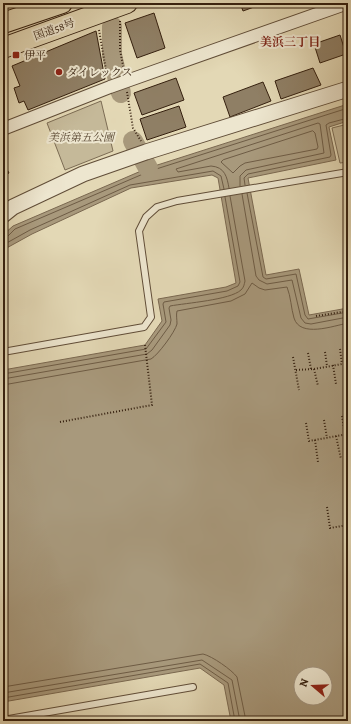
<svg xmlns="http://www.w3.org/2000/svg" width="351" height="724" font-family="Alegreya,'Noto Serif JP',serif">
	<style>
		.green { fill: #c5b999; stroke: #7c6c54 }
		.water { fill: #a8997c; stroke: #7a6850; fill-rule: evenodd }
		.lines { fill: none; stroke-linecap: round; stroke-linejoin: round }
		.shore { stroke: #6e5c45; stroke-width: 1 }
		.river { stroke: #a8997c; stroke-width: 20 }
		.building { fill: #8f7f65; stroke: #341f0e }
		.service-casing { stroke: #604d38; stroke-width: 8 }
		.minor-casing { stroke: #604d38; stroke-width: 14 }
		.tertiary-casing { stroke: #604d38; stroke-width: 17 }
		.trunk-casing { stroke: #341f0e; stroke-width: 22 }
		.path { stroke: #341f0e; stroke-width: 2; stroke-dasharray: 1 2; stroke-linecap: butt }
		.service { stroke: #ede6cf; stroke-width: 6 }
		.minor { stroke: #ede6cf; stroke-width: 12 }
		.tertiary { stroke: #ede6cf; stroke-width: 15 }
		.trunk { stroke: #e3d8b5; stroke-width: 20 }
		.poi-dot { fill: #8f2418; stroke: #ede6cf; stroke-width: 1.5 }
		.labels { text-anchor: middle; stroke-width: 4; stroke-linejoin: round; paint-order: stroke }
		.street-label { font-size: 11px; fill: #341f0e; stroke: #ede6cf }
		.poi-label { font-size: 11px; fill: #341f0e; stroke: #ede6cf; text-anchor: start }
		.park-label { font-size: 11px; font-style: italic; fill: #584631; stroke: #ede6cf }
		.neighbourhood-label { font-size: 12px; font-weight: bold; fill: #7a1f14; stroke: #ede6cf }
	</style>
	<rect width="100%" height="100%" fill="#e3d8b5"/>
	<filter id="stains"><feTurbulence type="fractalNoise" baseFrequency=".005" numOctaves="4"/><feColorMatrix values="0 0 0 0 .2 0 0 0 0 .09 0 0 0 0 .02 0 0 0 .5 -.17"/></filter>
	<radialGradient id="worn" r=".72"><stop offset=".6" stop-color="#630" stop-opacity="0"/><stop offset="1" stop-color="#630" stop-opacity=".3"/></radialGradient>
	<g class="green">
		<path d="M101 101 113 151 65 170 47 123Z"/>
		<path d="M348 124V162L340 163 332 128Z"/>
	</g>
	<path class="water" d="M348 104V121L329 127 336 160 248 178 266 275 299 269 309 315 348 308V721H231L224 685 200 668 3 702V370L145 345 162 321 158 299 226 287 236 283 218 178 212 175 131 188 32 234 3 250V235L13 226 148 168ZM301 674H325V698H301Z"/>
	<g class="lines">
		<g class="shore">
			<path d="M313 131 315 133 318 147 317 149 245 163 240 166 233 173 221 162 223 160Z"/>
			<path d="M245 185 244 178 248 174 330 157 331 155 326 125 329 123 348 118"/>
			<path d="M229 188C227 177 225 167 211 166L178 172 176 169 318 123 320 124 324 153 246 170 240 176V186"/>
			<path d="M247 193 263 277 266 279 296 274 305 315 308 319 348 312"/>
			<path d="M242 194 256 276 259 280 267 284 292 280 301 318 305 323 311 324 348 317"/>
			<path d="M3 237H7L15 229 150 171 348 108"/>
			<path d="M3 245 30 230 130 185 213 171 221 176 224 189"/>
			<path d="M3 374 146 349 166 322 163 304 164 302 227 291 238 286 240 282 225 197"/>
			<path d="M3 379 147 354 152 350 170 325 171 320 169 308 170 306C186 303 230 300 241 290 244 287 244 285 245 281L230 196"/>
			<path d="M3 385 151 359C158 355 175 332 177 324 177 319 176 315 177 311L231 301 245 294 252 283 259 288 265 290 287 287C291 297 291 308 294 318 300 338 333 326 348 323"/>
			<path d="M3 687 203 654C212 656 232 670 237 677L246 721"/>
			<path d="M3 693 202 660 232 680 240 721"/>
			<path d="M3 698 200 664 228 683 235 721"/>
		</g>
		<g class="river">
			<path d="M112 26V55L121 93"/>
			<path d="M133 141 148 168"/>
		</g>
	</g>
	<g class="building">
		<path d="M240 3H265L243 11Z"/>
		<path d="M154 13 165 48 137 58 125 23Z"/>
		<path d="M96 31 105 79 28 110 24 101 19 103 14 88 20 86 12 66Z"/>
		<path d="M340 35 346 54 320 63 314 44Z"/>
		<path d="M313 68 321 85 281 99 275 81Z"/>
		<path d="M176 78 184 100 142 115 134 93Z"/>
		<path d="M263 82 271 101 230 117 223 97Z"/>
		<path d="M179 106 186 127 147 140 140 119Z"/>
		<path d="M3 162 9 173 3 176Z"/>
	</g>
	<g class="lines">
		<g class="service-casing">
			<g id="service">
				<path d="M3 352 144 327 151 317 139 231 146 217 157 207 177 201 348 172"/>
				<path d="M3 720 193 687"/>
			</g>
		</g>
		<g class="minor-casing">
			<path id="minor" d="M3 129 110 87 348 3"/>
		</g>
		<g class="tertiary-casing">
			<path id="tertiary" d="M3 215 13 207 83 174 146 152 348 89"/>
		</g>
		<g class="trunk-casing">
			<g id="trunk">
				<path d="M3 23 62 3"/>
				<path d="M3 48 127 3"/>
			</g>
		</g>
		<g class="path">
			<path d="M120 21V50L124 70"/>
			<path d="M99 30 107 76"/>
			<path d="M127 92 133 128 141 141"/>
			<path d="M316 316 348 311"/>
			<path d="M340 349 342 364"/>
			<path d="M325 352 327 366"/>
			<path d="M308 353 311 369"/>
			<path d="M293 357 299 390"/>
			<path d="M333 365 336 384"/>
			<path d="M314 369 318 386"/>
			<path d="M296 370 314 369 348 363"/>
			<path d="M342 416 345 435"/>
			<path d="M324 420 327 438"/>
			<path d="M60 422 152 405 145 345"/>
			<path d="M306 423 309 441 348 434"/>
			<path d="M336 436 341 459"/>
			<path d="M315 440 318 462"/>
			<path d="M327 507 330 528 348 525"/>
		</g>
		<use href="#service" class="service"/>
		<use href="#minor" class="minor"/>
		<use href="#tertiary" class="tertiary"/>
		<use href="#trunk" class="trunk"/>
	</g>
	<g class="poi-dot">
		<rect x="12" y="51" width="8" height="8" rx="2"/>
		<circle cx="59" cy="72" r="4"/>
	</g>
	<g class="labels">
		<g class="street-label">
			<text transform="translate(54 29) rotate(-20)" y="4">国道58号</text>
		</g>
		<g class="poi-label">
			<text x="24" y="59">伊平</text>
			<text x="67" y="76">ダイレックス</text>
		</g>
		<g class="park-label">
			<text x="81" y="141">美浜第五公園</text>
		</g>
		<g class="neighbourhood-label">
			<text x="290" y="46">美浜三丁目</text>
		</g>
	</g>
	<rect width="351" height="724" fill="none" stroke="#e3d8b5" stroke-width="16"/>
	<rect x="4" y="4" width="343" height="716" fill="none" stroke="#341f0e" stroke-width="2"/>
	<rect x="8" y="8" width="335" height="708" fill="none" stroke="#341f0e"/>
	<g transform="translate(313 686) rotate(289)"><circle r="19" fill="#ede6cf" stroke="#a39682"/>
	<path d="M0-3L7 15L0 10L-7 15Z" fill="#8f2418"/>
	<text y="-6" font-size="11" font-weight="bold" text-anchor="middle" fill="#341f0e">N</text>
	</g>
	<rect width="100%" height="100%" filter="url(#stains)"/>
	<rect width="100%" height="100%" fill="url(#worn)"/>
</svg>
